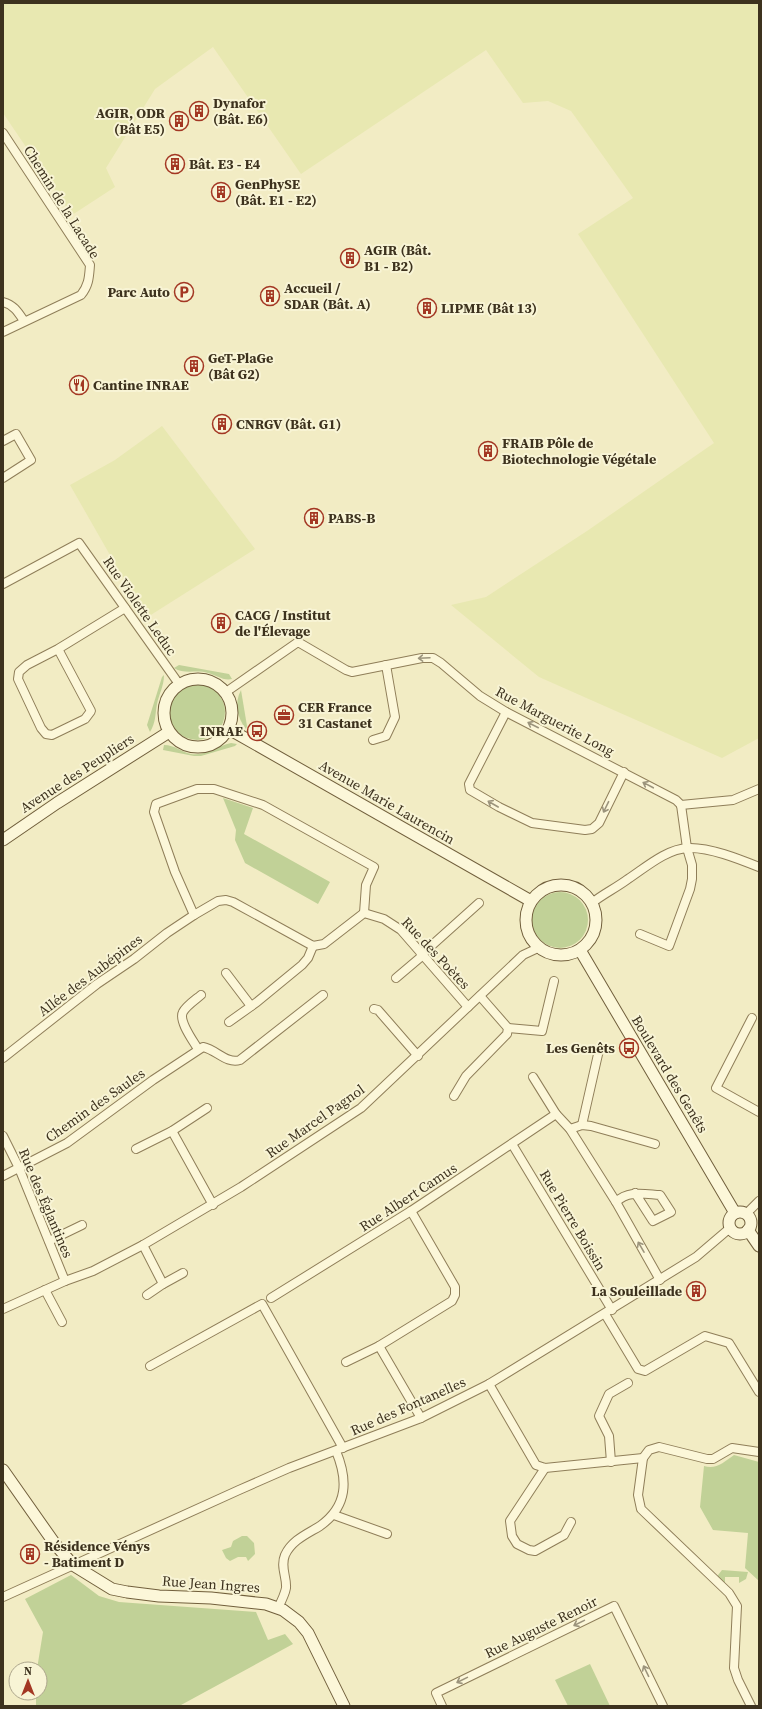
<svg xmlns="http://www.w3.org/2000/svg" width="762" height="1709" font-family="'Source Serif 4',serif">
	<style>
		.farmland { fill: #e8e8b1 }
		.green { fill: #c1d197 }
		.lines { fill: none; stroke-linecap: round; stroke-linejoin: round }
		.street-casing { stroke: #8f7e59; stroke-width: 10 }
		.secondary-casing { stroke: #715f3c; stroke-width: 13 }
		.street { stroke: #fcf7d9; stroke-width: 8 }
		.secondary { stroke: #fcf7d9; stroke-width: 11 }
		.oneway { stroke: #9c947c }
		.labels { text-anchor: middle; stroke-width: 4; stroke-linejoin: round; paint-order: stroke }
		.poi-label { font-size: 14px; font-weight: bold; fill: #3d321e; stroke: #f8f4d5; text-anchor: start }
		.street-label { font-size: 14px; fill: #3d321e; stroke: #f8f4d5 }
	</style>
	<rect width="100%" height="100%" fill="#f2ecc4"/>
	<g class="farmland">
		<path d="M3 3H759V738L722 758 539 677 451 605 486 597 587 531 714 443 578 234 633 198 571 111 548 101 523 103 486 50 301 174 213 47 155 89 106 168 115 187 72 215 3 113Z"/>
		<path d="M162 426 255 549 146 618 70 485 115 460Z"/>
	</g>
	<g class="green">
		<path d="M179 665 229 674 232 679C223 681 216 675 208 673 197 669 185 675 174 668Z"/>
		<path d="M164 675C164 686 159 694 157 704 155 715 156 722 150 732L147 725 162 677Z"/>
		<circle cx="197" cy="712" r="28"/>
		<path d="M241 690 247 726 246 729C237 718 234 703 241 690Z"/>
		<path d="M231 743 237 744 235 746 201 756H194L163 750 164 745C175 745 181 752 191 754 205 756 217 746 231 743Z"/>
		<path d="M223 798 253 808 244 834 330 882 318 904 245 863 235 840 236 830Z"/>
		<circle cx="560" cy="920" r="28"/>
		<path d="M734 1455 759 1462V1581L745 1568 748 1533 713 1530 700 1507 704 1466C716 1470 724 1462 734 1455Z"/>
		<path d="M242 1536H247L254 1543 255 1554 248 1561 246 1557H238L230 1561 226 1558 222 1550 231 1547 233 1541Z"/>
		<path d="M722 1570 748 1572 746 1579 739 1583V1577H725V1582H719L715 1579Z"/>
		<path d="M71 1575 99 1596 119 1602 256 1612 268 1640 285 1634 293 1644 181 1705 182 1706H36V1693H40V1669H37L43 1632 25 1599Z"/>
		<path d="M590 1664 610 1706H568L555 1680Z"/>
	</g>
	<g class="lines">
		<g class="street-casing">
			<g id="street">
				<path d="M3 133 90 265C89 277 89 285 81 295L3 332"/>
				<path d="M3 302C14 305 18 312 24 321"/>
				<path d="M3 441 16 434 31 460 3 478"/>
				<path d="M3 584 79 543 179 684"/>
				<path d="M58 649 91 711 85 719 52 735 46 734 41 728 18 679 19 672 27 665 58 649 125 608"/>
				<path d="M226 692 298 642 346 670 352 672 422 658H433L441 663 480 696 506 712 676 800 681 805"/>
				<path d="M506 712 469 784 470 790 499 807 532 823 585 830 592 829 599 823 624 772"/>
				<path d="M373 740 386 736 395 717 386 665"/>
				<path d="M681 805 733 800 759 789"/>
				<path d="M592 903C603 894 616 888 628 879 645 868 666 849 688 848 709 847 739 859 759 867"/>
				<path d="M194 915 175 872 154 812 156 804 197 789H214L263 805 374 867 366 885 364 913"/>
				<path d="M640 934 669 946 690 889 692 879V865L687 848 681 805"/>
				<path d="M421 955 479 903"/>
				<path d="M226 973 251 1006"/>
				<path d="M396 978 422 956"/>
				<path d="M374 1009 378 1010 418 1056"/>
				<path d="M752 1018 716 1088 759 1112"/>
				<path d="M229 1022 257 1002 302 965 308 958 313 946"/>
				<path d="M508 1028 542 1031 554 981"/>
				<path d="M198 1049C194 1042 178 1021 183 1012 186 1006 195 1000 201 995"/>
				<path d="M3 1058 97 984 134 959 167 933 194 915 218 901 226 900 233 902 313 946 324 944 364 913 384 919 401 930 468 1007"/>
				<path d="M533 1077 556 1114"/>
				<path d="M454 1096 466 1076 507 1034 508 1028 480 996"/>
				<path d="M582 1125 599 1050"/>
				<path d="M570 1129 582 1125 591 1126 655 1144"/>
				<path d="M172 1131 213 1205"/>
				<path d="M3 1136 19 1168 65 1281"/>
				<path d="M512 1144 612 1310"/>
				<path d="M136 1149 172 1131 207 1108"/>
				<path d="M3 1176 67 1143 153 1080 203 1047C217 1050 226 1064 240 1060L323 995"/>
				<path d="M616 1202C628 1190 644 1194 660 1195L671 1212 653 1221 635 1193"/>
				<path d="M411 1211 455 1287V1295L452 1301 379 1346 421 1418"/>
				<path d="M746 1214 759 1201"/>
				<path d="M49 1241 82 1225"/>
				<path d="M143 1245 163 1284 147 1295"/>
				<path d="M163 1284 183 1273"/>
				<path d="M45 1290 62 1322"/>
				<path d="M271 1298 411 1211 556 1114 570 1129 616 1202 660 1280"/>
				<path d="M3 1309 65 1281 93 1271 143 1245 241 1187 361 1108 523 955 538 948"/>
				<path d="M605 1314 638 1369 645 1371 705 1336 729 1343 759 1392"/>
				<path d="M346 1362 379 1346"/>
				<path d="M150 1366 262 1304 343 1448"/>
				<path d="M489 1384 536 1465 545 1468 643 1458 649 1450 659 1447 707 1459H713L732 1448 759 1452"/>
				<path d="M643 1458 638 1495 641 1509 729 1593 737 1606 734 1668 738 1680 751 1706"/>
				<path d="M611 1462 609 1436 599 1416 609 1394 628 1383"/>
				<path d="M545 1468 510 1521 512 1536 517 1544 529 1550 535 1551 564 1535 571 1522"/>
				<path d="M334 1515 387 1534"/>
				<path d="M3 1597 239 1490 289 1468 421 1418 489 1384 696 1257 730 1228"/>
				<path d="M278 1608C281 1602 285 1594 286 1588 287 1577 280 1567 285 1555 292 1540 307 1534 320 1526 348 1506 348 1480 336 1451"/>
				<path d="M442 1706 436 1693 614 1606 663 1706"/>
			</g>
		</g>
		<g class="secondary-casing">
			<g id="secondary">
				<circle cx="198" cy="713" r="34"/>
				<path d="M229 729 531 901"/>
				<path d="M3 840 57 803 169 732"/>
				<circle cx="561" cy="920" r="35"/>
				<path d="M580 950 735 1213"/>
				<circle cx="740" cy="1223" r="11"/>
				<path d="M748 1230 759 1246"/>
				<path d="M3 1470 55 1544 73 1565 112 1589 127 1592 159 1596 211 1598 266 1604 283 1610 299 1622 308 1633 344 1706"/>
			</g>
		</g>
		<use href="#street" class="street"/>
		<use href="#secondary" class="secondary"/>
	</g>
	<defs><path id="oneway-shaft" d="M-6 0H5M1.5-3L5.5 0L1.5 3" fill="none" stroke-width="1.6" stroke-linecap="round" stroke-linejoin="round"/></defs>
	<g class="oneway">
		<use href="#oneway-shaft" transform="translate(424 658) rotate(177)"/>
		<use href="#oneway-shaft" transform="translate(533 725) rotate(-153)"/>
		<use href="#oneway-shaft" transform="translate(648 785) rotate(-152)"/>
		<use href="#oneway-shaft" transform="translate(493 804) rotate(-150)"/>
		<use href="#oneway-shaft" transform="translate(606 807) rotate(116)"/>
		<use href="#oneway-shaft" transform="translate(641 1247) rotate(-120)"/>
		<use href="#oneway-shaft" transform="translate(579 1623) rotate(154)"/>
		<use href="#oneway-shaft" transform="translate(646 1671) rotate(-116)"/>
		<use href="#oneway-shaft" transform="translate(462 1680) rotate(154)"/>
	</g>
	<defs>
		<g id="building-ring" transform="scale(1)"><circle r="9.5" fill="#f8f4d5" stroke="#a33723" stroke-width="1.5"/><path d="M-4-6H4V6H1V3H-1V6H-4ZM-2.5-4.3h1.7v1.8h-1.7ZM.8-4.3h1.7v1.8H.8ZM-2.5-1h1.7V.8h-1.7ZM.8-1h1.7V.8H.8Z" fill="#a33723"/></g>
		<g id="parking-ring" transform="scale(1)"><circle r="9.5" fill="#f8f4d5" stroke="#a33723" stroke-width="1.5"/><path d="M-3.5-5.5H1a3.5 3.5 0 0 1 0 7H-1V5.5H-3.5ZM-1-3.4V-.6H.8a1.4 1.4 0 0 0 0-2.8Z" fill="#a33723"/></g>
		<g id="restaurant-ring" transform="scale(1)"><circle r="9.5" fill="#f8f4d5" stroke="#a33723" stroke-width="1.5"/><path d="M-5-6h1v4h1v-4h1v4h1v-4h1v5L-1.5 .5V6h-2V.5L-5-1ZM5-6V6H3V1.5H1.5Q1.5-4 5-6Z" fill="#a33723"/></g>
		<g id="office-ring" transform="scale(1)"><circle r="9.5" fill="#f8f4d5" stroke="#a33723" stroke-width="1.5"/><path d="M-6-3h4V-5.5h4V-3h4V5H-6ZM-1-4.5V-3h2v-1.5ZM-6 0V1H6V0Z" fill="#a33723"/></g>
		<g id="bus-ring" transform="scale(1)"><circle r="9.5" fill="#f8f4d5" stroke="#a33723" stroke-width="1.5"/><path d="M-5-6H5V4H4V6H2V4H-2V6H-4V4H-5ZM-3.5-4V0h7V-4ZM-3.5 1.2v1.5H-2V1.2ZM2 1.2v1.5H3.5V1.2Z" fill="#a33723"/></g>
	</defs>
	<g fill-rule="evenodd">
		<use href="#building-ring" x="199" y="111"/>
		<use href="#building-ring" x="179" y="121"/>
		<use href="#building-ring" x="175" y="164"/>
		<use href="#building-ring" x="221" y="192"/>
		<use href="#building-ring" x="350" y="258"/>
		<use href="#parking-ring" x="184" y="292"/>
		<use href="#building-ring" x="270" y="296"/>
		<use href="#building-ring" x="427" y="308"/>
		<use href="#building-ring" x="194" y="366"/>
		<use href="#restaurant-ring" x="79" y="385"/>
		<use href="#building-ring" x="222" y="424"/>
		<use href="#building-ring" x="488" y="451"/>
		<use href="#building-ring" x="314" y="518"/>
		<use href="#building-ring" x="221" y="623"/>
		<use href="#office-ring" x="284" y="715"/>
		<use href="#bus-ring" x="257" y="731"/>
		<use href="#bus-ring" x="629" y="1048"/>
		<use href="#building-ring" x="696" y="1291"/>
		<use href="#building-ring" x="30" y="1554"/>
	</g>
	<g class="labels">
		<g class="poi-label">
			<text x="213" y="108">Dynafor<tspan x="213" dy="16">(Bât. E6)</tspan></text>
			<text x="165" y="118" text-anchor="end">AGIR, ODR<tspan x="165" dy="16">(Bât E5)</tspan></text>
			<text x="189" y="169">Bât. E3 - E4</text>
			<text x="235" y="189">GenPhySE<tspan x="235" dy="16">(Bât. E1 - E2)</tspan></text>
			<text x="364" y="255">AGIR (Bât.<tspan x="364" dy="16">B1 - B2)</tspan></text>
			<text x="284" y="293">Accueil /<tspan x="284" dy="16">SDAR (Bât. A)</tspan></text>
			<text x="170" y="297" text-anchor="end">Parc Auto</text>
			<text x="441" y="313">LIPME (Bât 13)</text>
			<text x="208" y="363">GeT-PlaGe<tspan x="208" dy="16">(Bât G2)</tspan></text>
			<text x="93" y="390">Cantine INRAE</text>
			<text x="236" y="429">CNRGV (Bât. G1)</text>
			<text x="502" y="448">FRAIB Pôle de<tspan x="502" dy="16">Biotechnologie Végétale</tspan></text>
			<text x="328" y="523">PABS-B</text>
			<text x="235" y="620">CACG / Institut<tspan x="235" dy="16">de l'Élevage</tspan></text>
			<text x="298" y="712">CER France<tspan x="298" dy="16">31 Castanet</tspan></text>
			<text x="243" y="736" text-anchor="end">INRAE</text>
			<text x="615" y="1053" text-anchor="end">Les Genêts</text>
			<text x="682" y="1296" text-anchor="end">La Souleillade</text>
			<text x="44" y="1551">Résidence Vénys<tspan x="44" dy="16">- Batiment D</tspan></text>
		</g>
		<g class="street-label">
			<text transform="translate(62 202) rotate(58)" y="5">Chemin de la Lacade</text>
			<text transform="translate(140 606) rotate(55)" y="5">Rue Violette Leduc</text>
			<text transform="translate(555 721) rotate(28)" y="5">Rue Marguerite Long</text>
			<text transform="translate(77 773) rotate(-33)" y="5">Avenue des Peupliers</text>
			<text transform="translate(387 802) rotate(30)" y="5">Avenue Marie Laurencin</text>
			<text transform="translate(436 953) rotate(47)" y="5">Rue des Poètes</text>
			<text transform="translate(90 975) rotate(-37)" y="5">Allée des Aubépines</text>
			<text transform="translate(670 1074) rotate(59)" y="5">Boulevard des Genêts</text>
			<text transform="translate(95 1105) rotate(-35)" y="5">Chemin des Saules</text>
			<text transform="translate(315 1121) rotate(-35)" y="5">Rue Marcel Pagnol</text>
			<text transform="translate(408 1197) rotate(-33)" y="5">Rue Albert Camus</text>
			<text transform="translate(46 1203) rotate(67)" y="5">Rue des Églantines</text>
			<text transform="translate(573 1220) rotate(59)" y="5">Rue Pierre Boissin</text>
			<text transform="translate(408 1406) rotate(-24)" y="5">Rue des Fontanelles</text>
			<text transform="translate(211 1584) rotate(4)" y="5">Rue Jean Ingres</text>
			<text transform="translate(541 1627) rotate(-26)" y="5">Rue Auguste Renoir</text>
		</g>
	</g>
	<rect width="762" height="1709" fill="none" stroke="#3d321e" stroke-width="8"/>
	<g transform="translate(28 1681)"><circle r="19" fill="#f8f4d5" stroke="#ada68c"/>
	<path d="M0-3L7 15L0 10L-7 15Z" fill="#a33723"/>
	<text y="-6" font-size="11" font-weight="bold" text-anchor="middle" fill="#3d321e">N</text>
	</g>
</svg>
